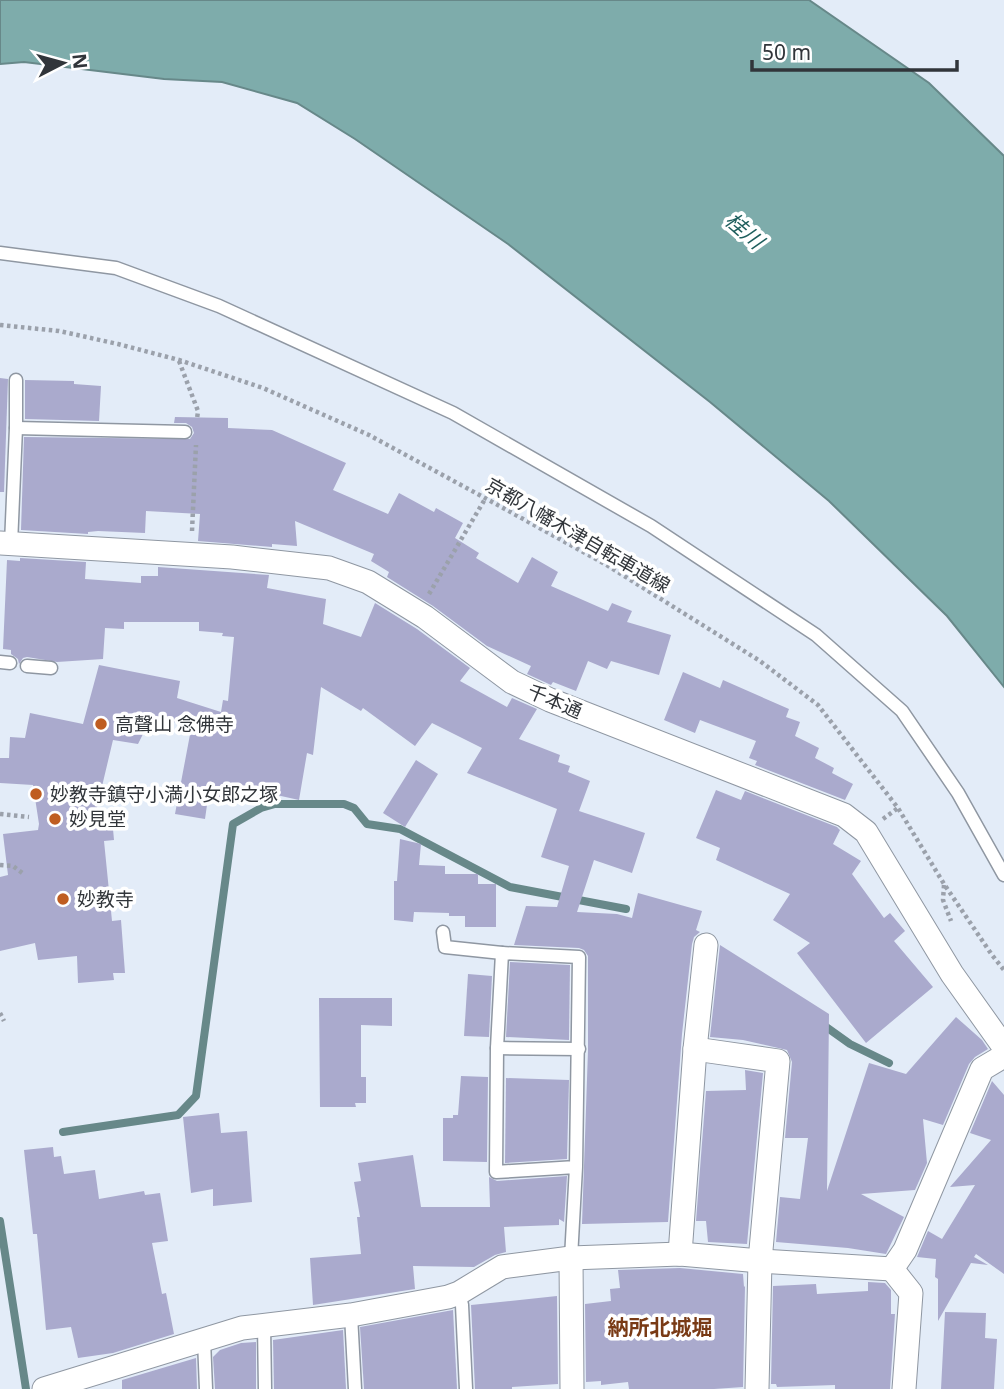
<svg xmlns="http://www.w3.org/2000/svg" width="1004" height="1389" font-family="'Noto Sans','Noto Sans JP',sans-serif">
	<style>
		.water { fill: #7eacab; stroke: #678889; stroke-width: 2 }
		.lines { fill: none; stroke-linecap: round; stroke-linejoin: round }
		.stream { stroke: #678889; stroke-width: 8 }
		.building { fill: #aaaacd }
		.service-casing { stroke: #8f97a2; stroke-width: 15 }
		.minor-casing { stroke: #8f97a2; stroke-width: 25 }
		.path { stroke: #9ba1ab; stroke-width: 4.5; stroke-dasharray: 3.5 3.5; stroke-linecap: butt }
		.service { stroke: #fff; stroke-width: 12 }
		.minor { stroke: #fff; stroke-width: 23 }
		.poi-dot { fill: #bf5d21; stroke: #fff; stroke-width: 2.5 }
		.labels { text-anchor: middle; stroke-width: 7; stroke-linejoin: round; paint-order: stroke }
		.street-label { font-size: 19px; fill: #31353a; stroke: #fff }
		.poi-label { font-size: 19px; fill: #31353a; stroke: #fff; text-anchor: start }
		.water-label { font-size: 21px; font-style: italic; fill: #1e5e5d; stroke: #fff }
		.neighbourhood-label { font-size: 21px; font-weight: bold; fill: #793a15; stroke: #fff }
	</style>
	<rect width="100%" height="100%" fill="#e3ecf8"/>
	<path class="water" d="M0 0H809L929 83 1004 156V687L947 616 829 501 710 402 508 244 355 139 297 103 222 82 164 79 24 62 0 64Z"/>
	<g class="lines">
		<g class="stream">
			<path d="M822 1024 850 1044 889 1063"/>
			<path d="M63 1132 178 1115 196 1096 233 824 261 808 275 804H344L354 808 367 824 400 829 510 887 626 909"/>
			<path d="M0 1221 26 1389"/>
		</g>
	</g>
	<g class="building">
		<path d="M0 378 8 379 4 492H0Z"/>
		<path d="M25 380 74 381V384L101 386 99 421 25 419Z"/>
		<path d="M175 417 228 418V428L272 430 346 463 333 490 388 514 399 493 434 512 436 508 463 523 455 538 479 553 476 558 518 583 532 557 558 572 551 586 608 611 612 603 632 611 627 622 671 635 659 675 611 661 607 669 588 661 576 691 553 682 551 685 527 674 531 666 487 646 433 606 387 577 389 572 371 561 374 554 295 521 297 546 272 544V547L198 541 200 514 146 511 145 533 98 531 88 532V534L21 530 24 437 190 439 194 433 192 427 186 423H174Z"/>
		<path d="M20 558 86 562 85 579 141 583V576H158V567L269 575 267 588 326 599 323 624 361 637 375 603 417 629 470 668 460 681 507 707 512 698 537 709 519 739 560 755 558 762 570 766 568 772 590 781 579 811 645 833 632 873 594 860 577 912 617 914 632 918 638 893 702 911 696 930 700 932 694 937 692 944 682 1034 668 1222 582 1224 588 1050V956L584 950 579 948 514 945 526 906 557 907 569 866 541 857 557 809 467 773 482 748 432 723 415 746 363 708 361 711 321 687 313 755 307 753 299 800 250 789 251 794 232 791 229 799 208 798 205 819 175 814 192 724 152 720 149 732 143 734 138 744 113 740 94 820 112 818 114 840 104 841 112 921 121 920 125 973H113L114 980 78 983 77 956 38 960 35 943 0 951V877L8 875 3 834 38 830 39 824 33 785 0 783V758H9L10 737 25 738 30 713 83 724 99 665 180 681 177 698 221 712 223 700 228 701 234 637 222 636 223 633 199 631V622H124V629L105 628 103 659 57 662 27 657 23 658 19 664 18 659 11 654V650L3 649 7 560 20 561Z"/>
		<path d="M683 672 720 688 723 680 789 709 786 717 800 722 795 736 819 748 815 758 834 768 832 773 853 784 845 800 755 765 757 761 749 758 756 741 700 720 695 733 664 720Z"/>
		<path d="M416 760 438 774 405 827 383 813Z"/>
		<path d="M716 790 741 800 745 791 837 827 840 830 833 844 861 861 852 874 884 918 890 913 905 931 894 941 933 987 866 1043 797 953 810 943 773 920 790 894 716 860 720 848 696 838Z"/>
		<path d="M400 839 421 844 419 865 445 866V874H478V884H496V927H465V916H449V913L414 912 413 922 394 920V881H397Z"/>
		<path d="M720 945 829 1014 827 1191 869 1063 906 1074 956 1017 982 1040 988 1049 975 1057 969 1064 943 1125 923 1119 927 1163 915 1190 861 1194 904 1217 886 1254 848 1248 776 1242 780 1197 800 1199 808 1138H785L792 1062 787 1050 743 1040 710 1037Z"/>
		<path d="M510 962 570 965 569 1040 506 1037Z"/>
		<path d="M468 974 492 976 489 1037 464 1036Z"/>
		<path d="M319 998H392V1026L361 1025V1077H366V1103H355L356 1107H320Z"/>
		<path d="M745 1070 763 1073 747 1244 708 1242 706 1221H696L706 1091 746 1090Z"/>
		<path d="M461 1076 488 1077 487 1162 443 1161V1118H453V1115H458Z"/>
		<path d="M506 1078 569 1080 567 1159 505 1163Z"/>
		<path d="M992 1081 1004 1095V1274L976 1254 974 1257 988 1265 971 1263 938 1321V1279L935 1277 936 1259 917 1257 928 1231 942 1239 975 1185 950 1187 991 1140 970 1133Z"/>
		<path d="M219 1113 221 1133 247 1131 252 1202 213 1206V1189L191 1193 183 1117Z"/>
		<path d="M53 1147 54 1157 61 1156 64 1174 95 1170 99 1199 144 1191 145 1195 160 1193 168 1241 152 1243 162 1294 166 1293 174 1334 113 1353 78 1358 71 1327 46 1330 37 1234H33L24 1150Z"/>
		<path d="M413 1155 421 1207H490L489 1177 497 1181 567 1176 564 1222 559 1219V1225L504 1227 506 1252 495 1255 474 1267 413 1266 415 1289 313 1305 310 1258 361 1254 357 1217H360L354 1182 361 1181 358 1163Z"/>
		<path d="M680 1268 743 1274 744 1287 745 1286 743 1387 714 1389H629L628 1382 601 1385V1381L586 1382 585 1304 611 1301 610 1289 620 1288 618 1270Z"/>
		<path d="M868 1282 885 1283 891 1290V1314H895L890 1389H835V1385L777 1387 776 1384H771L773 1286 816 1284 817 1294 868 1291Z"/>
		<path d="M557 1296 558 1384 512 1387V1389H475L471 1305Z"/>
		<path d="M453 1310 457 1389H364L360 1327Z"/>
		<path d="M945 1312 986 1313 985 1338 997 1339 994 1389H941Z"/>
		<path d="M343 1330 346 1389H274L273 1340Z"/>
		<path d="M256 1342V1389H215L213 1357 220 1350 241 1343Z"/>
		<path d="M196 1358 197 1389H122V1380Z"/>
	</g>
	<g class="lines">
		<g class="service-casing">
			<g id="service">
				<path d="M0 253 116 268 219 306 453 413 651 526 816 635 902 711 958 793 1004 875"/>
				<path d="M16 428 185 432"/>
				<path d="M11 544 16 428V380"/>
				<path d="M0 662 10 663"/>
				<path d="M27 666 51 668"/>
				<path d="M443 932 445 947 502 953"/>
				<path d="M497 1048 579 1049"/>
				<path d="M571 1258 576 1167 579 957 502 953 497 1048 496 1172 576 1167"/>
				<path d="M459 1293 462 1305 466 1389"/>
				<path d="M351 1315 355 1389"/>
				<path d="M264 1325 265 1389"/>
				<path d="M204 1340 206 1389"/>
			</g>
		</g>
		<g class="minor-casing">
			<g id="minor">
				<path d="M0 543 232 557 329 568 368 582 425 617 512 682 550 700 844 815 866 832 952 974 1004 1047"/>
				<path d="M695 1049 778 1061 760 1261 757 1389"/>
				<path d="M680 1254 695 1049 706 945"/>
				<path d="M571 1258 572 1389"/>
				<path d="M892 1269 911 1293 904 1389"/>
				<path d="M44 1389 242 1328 351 1315 448 1297 459 1293 502 1267 571 1258 680 1254 760 1261 892 1269 905 1250 982 1069 1004 1056"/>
			</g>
		</g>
		<g class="path">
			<path d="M0 325 59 331 118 344 179 360 263 388 369 435 485 498 605 564 760 661 818 705 898 808 944 884 992 955 1004 970"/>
			<path d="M179 361 198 411 197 419"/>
			<path d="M192 531 196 445"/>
			<path d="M429 594 485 499"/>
			<path d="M0 814 29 817"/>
			<path d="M883 819 898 808"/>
			<path d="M0 865 13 866 25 875"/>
			<path d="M944 885 943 900 951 921"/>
			<path d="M0 1013 4 1021"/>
		</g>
		<use href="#service" class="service"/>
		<use href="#minor" class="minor"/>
	</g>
	<g class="poi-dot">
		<circle cx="101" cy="724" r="7"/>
		<circle cx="36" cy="794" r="7"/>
		<circle cx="55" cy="819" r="7"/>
		<circle cx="63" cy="899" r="7"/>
	</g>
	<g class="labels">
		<g class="street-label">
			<text transform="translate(578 535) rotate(30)" y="7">京都八幡木津自転車道線</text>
			<text transform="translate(555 701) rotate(23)" y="7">千本通</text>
		</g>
		<g class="poi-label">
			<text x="115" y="731">高聲山 念佛寺</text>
			<text x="50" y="801">妙教寺鎮守小満小女郎之塚</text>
			<text x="69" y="826">妙見堂</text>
			<text x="77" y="906">妙教寺</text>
		</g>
		<g class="water-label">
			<text transform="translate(744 231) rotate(41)" y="7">桂川</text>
		</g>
		<g class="neighbourhood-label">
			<text x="660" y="1335">納所北城堀</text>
		</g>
	</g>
	<g transform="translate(63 63) rotate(84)" stroke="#ffffff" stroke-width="5" paint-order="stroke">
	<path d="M0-5L12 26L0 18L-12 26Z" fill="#31353a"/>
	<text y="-10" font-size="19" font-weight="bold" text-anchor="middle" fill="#31353a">N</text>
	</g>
	<path d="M752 60v10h205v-10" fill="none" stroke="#31353a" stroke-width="3.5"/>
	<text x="762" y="60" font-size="21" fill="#31353a" stroke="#ffffff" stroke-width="5" paint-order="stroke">50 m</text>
</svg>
